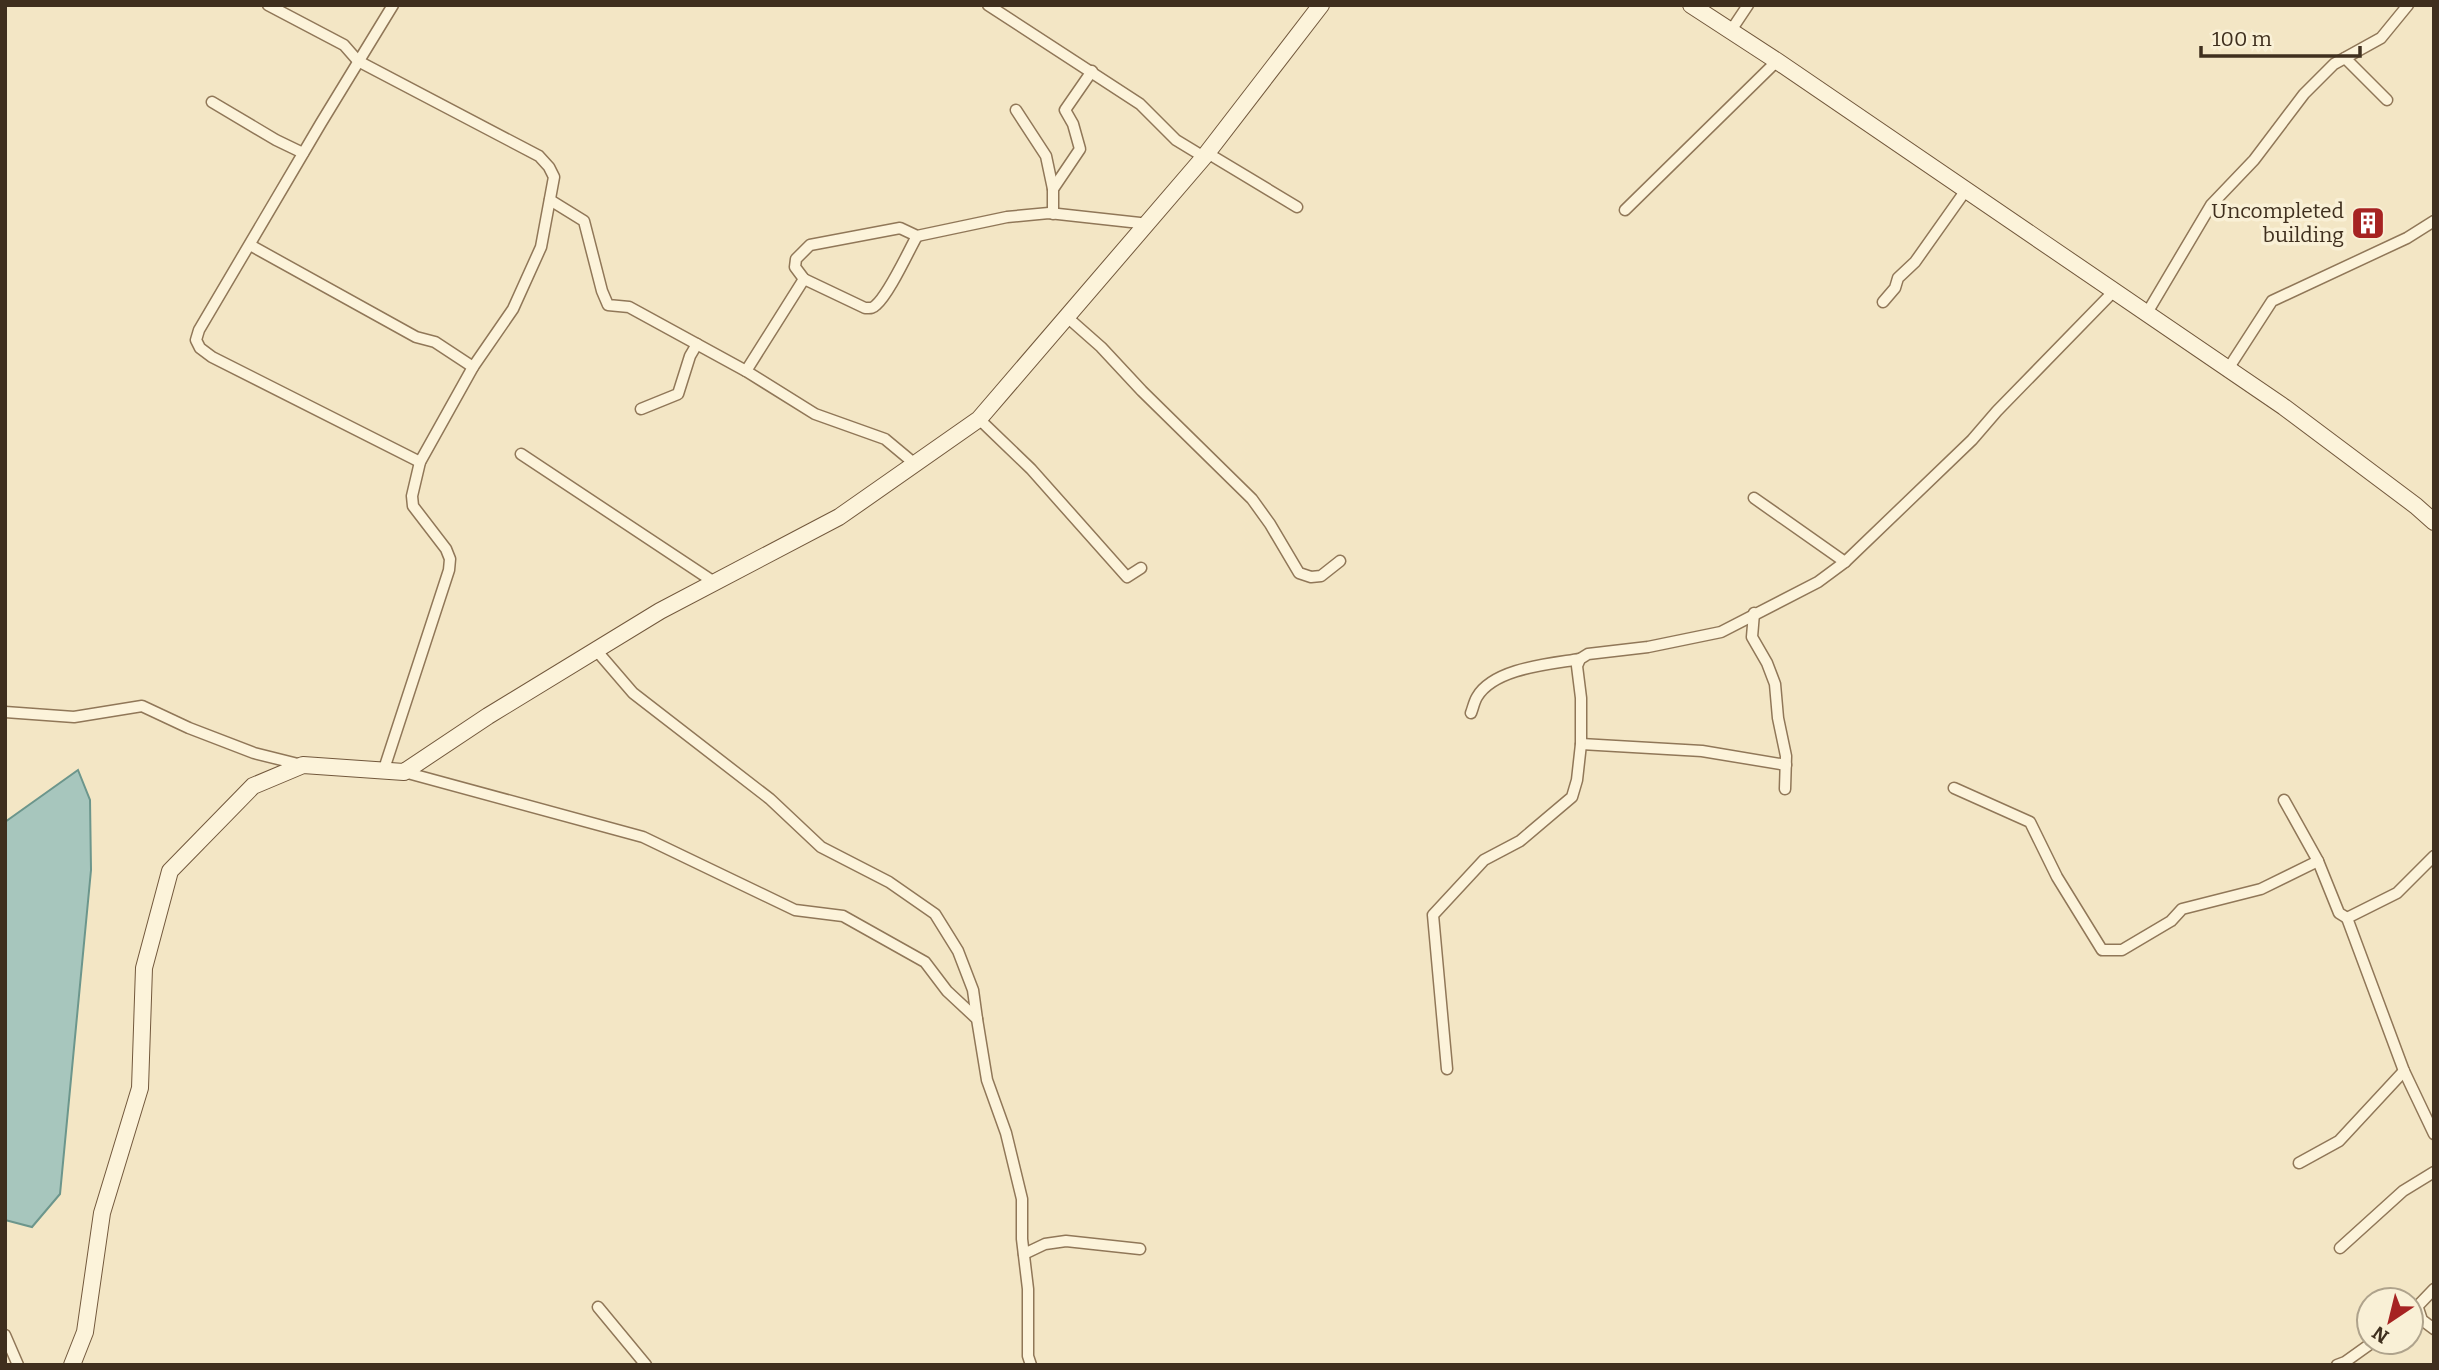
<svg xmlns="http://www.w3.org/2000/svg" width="2439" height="1370" font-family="Bitter,serif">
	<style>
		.water { fill: #a7c6bd; stroke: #6c968c; stroke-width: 2 }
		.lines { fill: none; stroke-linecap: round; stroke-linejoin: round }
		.street-casing { stroke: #907758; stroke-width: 13 }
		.secondary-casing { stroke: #72583c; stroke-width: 18 }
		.street { stroke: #fcf3da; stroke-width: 10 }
		.secondary { stroke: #fcf3da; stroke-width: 16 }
		.labels { text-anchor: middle; stroke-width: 7; stroke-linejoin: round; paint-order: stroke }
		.poi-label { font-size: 21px; fill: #3f2f1e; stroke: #f9f0d6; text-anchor: end }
	</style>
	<rect width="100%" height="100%" fill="#f3e6c5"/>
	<path class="water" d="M78 770 90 800 91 870 60 1194 32 1227 5 1220V822Z"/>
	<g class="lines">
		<g class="street-casing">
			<g id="street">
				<path d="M268 5 344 45 358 61 539 156 549 167 554 177 541 247 513 309 473 367 420 462 412 496 413 506 446 549 450 559 449 570 384 769"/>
				<path d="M393 5 321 123 199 330 196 340 200 348 212 357 420 462"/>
				<path d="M988 5 1140 104 1176 140 1204 157"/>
				<path d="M1730 32 1748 5"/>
				<path d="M2345 58 2387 100"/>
				<path d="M212 102 276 140 303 153"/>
				<path d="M1016 110 1046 156 1053 189"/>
				<path d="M1210 150 1209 154 1297 207"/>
				<path d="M550 200 584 221 602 291 608 305 629 307 640 313 746 371 815 414 885 439 915 464"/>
				<path d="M1625 210 1777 61"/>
				<path d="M1053 214V189L1080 149 1073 124 1065 110 1092 71"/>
				<path d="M250 245 416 337 435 342 473 367"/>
				<path d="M804 279 865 308C870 308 872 309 876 305 889 294 908 252 917 236"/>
				<path d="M1883 302 1895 288 1898 278 1915 262 1966 190"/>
				<path d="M2147 313 2211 205 2254 160 2304 94 2334 64 2381 38 2408 5"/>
				<path d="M1067 317 1101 347 1142 391 1252 499 1270 524 1299 573 1311 577 1321 576 1340 561"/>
				<path d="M2228 369 2272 301 2407 238 2434 221"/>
				<path d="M746 371 804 279 795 267 796 259 810 245 900 228 917 236 1007 217 1049 213 1149 224"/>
				<path d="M641 409 678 394 690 356 697 344"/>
				<path d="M979 419 1031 469 1127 577 1141 568"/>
				<path d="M521 454 714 582"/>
				<path d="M1754 498 1845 562"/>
				<path d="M1754 613 1752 637 1767 663 1775 684 1778 718 1786 756 1785 789"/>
				<path d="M596 650 633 693 770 799 821 847 889 882 935 914 958 951 973 990 977 1019"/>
				<path d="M5 712 74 717 142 706 189 728 254 753 302 765"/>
				<path d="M1471 713C1473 708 1474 702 1477 697 1494 668 1550 664 1580 659"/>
				<path d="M1581 744 1702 751 1786 765"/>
				<path d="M404 772 643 837 795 910 843 916 925 962 947 991 977 1019 987 1080 1006 1133 1022 1199V1239L1028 1289V1356L1031 1365"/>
				<path d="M1954 788 2030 822 2057 877 2102 950H2122L2171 921 2182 909 2261 889 2318 861"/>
				<path d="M2284 800 2318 861 2339 913 2347 918"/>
				<path d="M2434 856 2397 893 2347 918 2404 1071 2434 1134"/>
				<path d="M1447 1069 1433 915 1484 860 1520 841 1572 797 1577 780 1581 744V698L1577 666 1580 659 1588 654 1648 647 1721 632 1818 582 1845 562 1972 440 1997 411 2114 291"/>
				<path d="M2299 1163 2339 1141 2404 1071"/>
				<path d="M2340 1248 2403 1191 2434 1172"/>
				<path d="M1024 1254 1045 1244 1066 1241 1140 1249"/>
				<path d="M598 1307 646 1365"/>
				<path d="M2418 1308 2422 1320 2434 1329"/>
				<path d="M2411 1313 2434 1289"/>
				<path d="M5 1335 18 1365"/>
				<path d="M2337 1365 2345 1362 2373 1342"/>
			</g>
		</g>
		<g class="secondary-casing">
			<g id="secondary">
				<path d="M1691 5 1777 61 2284 407 2416 506 2434 522"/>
				<path d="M72 1365 85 1332 102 1213 140 1088 144 968 170 871 253 786 303 765 404 772 488 716 660 611 839 517 979 419 1204 157 1321 5"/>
			</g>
		</g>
		<use href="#street" class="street"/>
		<use href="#secondary" class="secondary"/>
	</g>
	<defs>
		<g id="building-square" transform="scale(1.75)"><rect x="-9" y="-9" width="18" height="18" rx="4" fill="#a62322" stroke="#f9f0d6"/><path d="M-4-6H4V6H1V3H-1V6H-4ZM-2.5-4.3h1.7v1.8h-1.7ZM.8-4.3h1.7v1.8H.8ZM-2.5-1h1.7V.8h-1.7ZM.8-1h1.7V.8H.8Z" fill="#fff"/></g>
	</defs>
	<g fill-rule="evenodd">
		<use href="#building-square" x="2368" y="223"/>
	</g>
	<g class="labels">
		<g class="poi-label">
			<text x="2344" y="218">Uncompleted<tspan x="2344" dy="24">building</tspan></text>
		</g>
	</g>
	<rect width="2439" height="1370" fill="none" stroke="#3f2f1e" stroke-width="14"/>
	<g transform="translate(2390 1321) rotate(215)"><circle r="33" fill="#f9f0d6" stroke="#afa38c" stroke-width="2"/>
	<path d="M0-5L12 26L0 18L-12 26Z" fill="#a62322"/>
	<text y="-10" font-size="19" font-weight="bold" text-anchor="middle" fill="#3f2f1e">N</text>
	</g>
	<path d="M2201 46v10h159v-10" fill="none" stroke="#3f2f1e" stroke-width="3.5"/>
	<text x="2212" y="46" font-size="21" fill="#3f2f1e" stroke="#f9f0d6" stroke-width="5" paint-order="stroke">100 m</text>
</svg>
